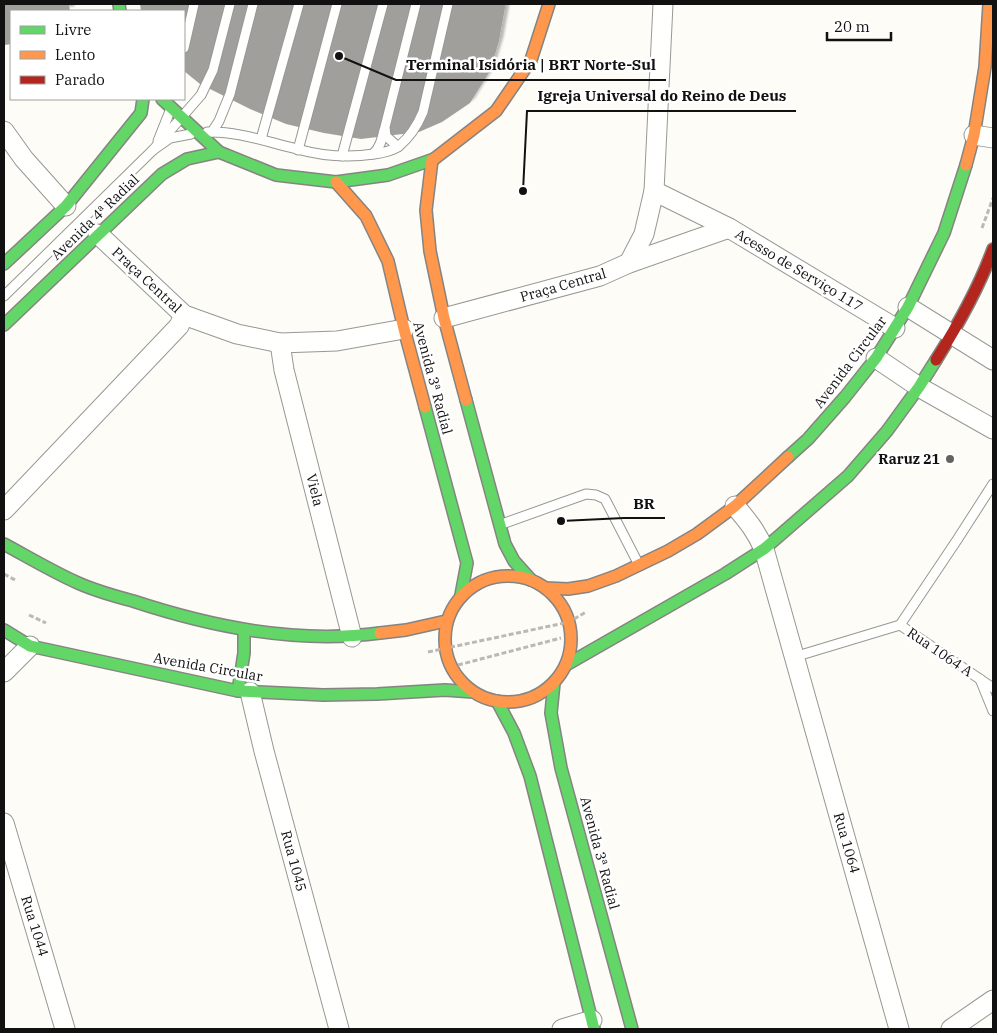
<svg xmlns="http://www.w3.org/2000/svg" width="997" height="1033" font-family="'IBM Plex Serif',serif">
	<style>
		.building { fill: #a19f9c; filter: url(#shadow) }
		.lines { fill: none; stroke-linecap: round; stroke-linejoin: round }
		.lane-casing { stroke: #979795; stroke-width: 11 }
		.street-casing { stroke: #979795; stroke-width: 21 }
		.fast-casing { stroke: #858482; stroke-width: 14 }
		.slow-casing { stroke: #858482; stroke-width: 14 }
		.jam-casing { stroke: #858482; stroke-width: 14 }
		.path { stroke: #b9b9b8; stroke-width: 3; stroke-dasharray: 5 2.5; stroke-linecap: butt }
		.lane { stroke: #fffffe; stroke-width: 9 }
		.street { stroke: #fffffe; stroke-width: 19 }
		.fast { stroke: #63d668; stroke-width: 11 }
		.slow { stroke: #ff974d; stroke-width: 11 }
		.jam { stroke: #b3261e; stroke-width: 11 }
		.poi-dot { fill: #646362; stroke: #fff; stroke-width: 2 }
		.labels { text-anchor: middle; stroke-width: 5; stroke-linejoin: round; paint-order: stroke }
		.street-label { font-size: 14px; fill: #111; stroke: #fff }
		.poi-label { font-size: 14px; font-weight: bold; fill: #111; stroke: #fff; text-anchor: end }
		.leader { fill: none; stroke: #111; stroke-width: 2 }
		.callout-dot { fill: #111; stroke: #fff; stroke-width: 2 }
		.callout-label { font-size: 15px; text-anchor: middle; font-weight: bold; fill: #111; stroke: #fff; stroke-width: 5; stroke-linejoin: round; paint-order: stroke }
	</style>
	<defs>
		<filter id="shadow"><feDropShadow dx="4.5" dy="-4.5" stdDeviation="1" flood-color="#0004"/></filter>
	</defs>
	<rect width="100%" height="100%" fill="#fdfcf7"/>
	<g class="building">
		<path d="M4 4H69L70 11H11V44L5 45 4 30Z"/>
		<path d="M140 4H505V8L499 41 490 71 470 103 442 122 419 132 361 139 324 133 286 124 250 109 200 84 184 71V11H141Z"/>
	</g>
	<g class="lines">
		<g class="lane-casing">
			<g id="lane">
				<path d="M184 48 194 4"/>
				<path d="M207 132C238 131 267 142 297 149 322 156 348 158 374 154 382 153 392 151 399 146 410 137 418 124 423 112L448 4"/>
				<path d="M212 132 219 121 230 94 253 4"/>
				<path d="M261 139 299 4"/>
				<path d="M158 141 170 111"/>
				<path d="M398 147 386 136 385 127 416 4"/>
				<path d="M153 150 170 138 191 134"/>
				<path d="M298 150 337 4"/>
				<path d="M373 154C380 148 382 139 384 130"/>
				<path d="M342 156 383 4"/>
				<path d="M4 296 153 150 201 95 213 70 230 4"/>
				<path d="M502 524 586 494 596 495 605 499 638 563"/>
				<path d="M900 625 993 688"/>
				<path d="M794 657 900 625 957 540 993 484"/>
				<path d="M980 679 993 711"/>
			</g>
		</g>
		<g class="street-casing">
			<g id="street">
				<path d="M4 131 24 159 66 206"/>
				<path d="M974 135 993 138"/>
				<path d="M654 191 729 228 895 328"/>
				<path d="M98 234 184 315 237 334 280 343 337 341 404 329"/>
				<path d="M629 263 644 234 654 191 663 4"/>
				<path d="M908 307 993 360"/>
				<path d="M444 318 600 276 629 263 729 228"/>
				<path d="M280 343 284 370 352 637"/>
				<path d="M876 358 919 387 993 429"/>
				<path d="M735 506C748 521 756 531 764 549L899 1029"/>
				<path d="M4 510 179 326 184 315"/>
				<path d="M4 672 30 646"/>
				<path d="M250 692 264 751 339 1029"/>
				<path d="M4 823 65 1029"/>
				<path d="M562 1029 592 1020"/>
				<path d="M951 1029 993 1000"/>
			</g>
		</g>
		<g class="fast-casing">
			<g id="fast">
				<path d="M119 4 120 11"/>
				<path d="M162 99 219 152 276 175 336 182 388 175 434 159"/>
				<path d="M4 264 66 206 141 113 143 99"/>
				<path d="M4 325 162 174 187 159 219 152"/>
				<path d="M466 400 505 544 514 561 531 580"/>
				<path d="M425 407 467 563 461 595"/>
				<path d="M788 457 808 439 845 397 876 358 908 307 944 233 966 165"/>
				<path d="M4 544C28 557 53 572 78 583 96 591 114 596 133 601 212 627 296 644 380 633"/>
				<path d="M4 630 30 646 238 691 323 695 377 694 445 690 473 692"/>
				<path d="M566 665 725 574 764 549 848 476 887 431 919 387 936 360"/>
				<path d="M554 683 551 713 561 768 632 1029"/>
				<path d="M238 691 244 653V631"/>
				<path d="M497 701 514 733 530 776 594 1029"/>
			</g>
		</g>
		<g class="slow-casing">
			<g id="slow">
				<path d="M434 159 496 111 531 60 549 4"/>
				<path d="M432 160 426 210 430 251 444 318 466 400"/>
				<path d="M966 165 974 135 985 67 989 4"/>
				<path d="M336 182 366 216 388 261 404 329 425 407"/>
				<circle cx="508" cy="639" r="63"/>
				<path d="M546 588 568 589 588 586 616 576 668 551 697 534 735 506 788 457"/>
				<path d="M380 633 406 630 446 621"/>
			</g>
		</g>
		<g class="jam-casing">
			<path id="jam" d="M936 360C958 325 979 288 993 249"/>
		</g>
		<g class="path">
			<path d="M982 228 993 198"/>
			<path d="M4 574 17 581"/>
			<path d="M29 615 46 623"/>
			<path d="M428 652 569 622 586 612"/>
			<path d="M458 665 561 638"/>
		</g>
		<use href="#lane" class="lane"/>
		<use href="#street" class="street"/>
		<use href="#fast" class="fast"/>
		<use href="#slow" class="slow"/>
		<use href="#jam" class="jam"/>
	</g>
	<circle class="poi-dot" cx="950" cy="459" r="5"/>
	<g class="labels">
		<g class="street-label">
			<text transform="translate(95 217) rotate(-44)" y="5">Avenida 4ª Radial</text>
			<text transform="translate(799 270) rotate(31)" y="5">Acesso de Serviço 117</text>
			<text transform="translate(147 280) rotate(43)" y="5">Praça Central</text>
			<text transform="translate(563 285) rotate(-16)" y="5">Praça Central</text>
			<text transform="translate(850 362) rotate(-53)" y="5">Avenida Circular</text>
			<text transform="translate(433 378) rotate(75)" y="5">Avenida 3ª Radial</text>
			<text transform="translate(315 490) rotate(76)" y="5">Viela</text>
			<text transform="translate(940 652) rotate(34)" y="5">Rua 1064 A</text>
			<text transform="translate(208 667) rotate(10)" y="5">Avenida Circular</text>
			<text transform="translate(847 843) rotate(74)" y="5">Rua 1064</text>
			<text transform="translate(600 853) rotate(75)" y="5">Avenida 3ª Radial</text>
			<text transform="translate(294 861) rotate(75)" y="5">Rua 1045</text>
			<text transform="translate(35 926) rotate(73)" y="5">Rua 1044</text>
		</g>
		<g class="poi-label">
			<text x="940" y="464">Raruz 21</text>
		</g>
	</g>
	<path class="leader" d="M339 56L396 80H666M523 191L527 111H796M561 521L624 518H665"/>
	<g class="callout-dot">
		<circle cx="339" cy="56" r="5"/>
		<circle cx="523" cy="191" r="5"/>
		<circle cx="561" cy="521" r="5"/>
	</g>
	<g class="callout-label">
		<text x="531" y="70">Terminal Isidória | BRT Norte-Sul</text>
		<text x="662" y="101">Igreja Universal do Reino de Deus</text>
		<text x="644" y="509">BR</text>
	</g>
	<rect width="997" height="1033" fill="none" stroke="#111111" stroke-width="10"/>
	<rect x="10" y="10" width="175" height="90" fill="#ffffff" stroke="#a0a0a0"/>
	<rect x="20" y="26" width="25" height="8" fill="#63d668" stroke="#a0a0a0"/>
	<text x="55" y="35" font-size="15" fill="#111111">Livre</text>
	<rect x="20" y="51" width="25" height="8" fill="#ff974d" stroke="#a0a0a0"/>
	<text x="55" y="60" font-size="15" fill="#111111">Lento</text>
	<rect x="20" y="76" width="25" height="8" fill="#b3261e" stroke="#a0a0a0"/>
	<text x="55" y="85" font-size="15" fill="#111111">Parado</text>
	<path d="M827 32v8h64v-8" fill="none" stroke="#111111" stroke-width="2.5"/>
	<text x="834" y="32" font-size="15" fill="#111111" stroke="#ffffff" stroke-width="4" paint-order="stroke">20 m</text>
</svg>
